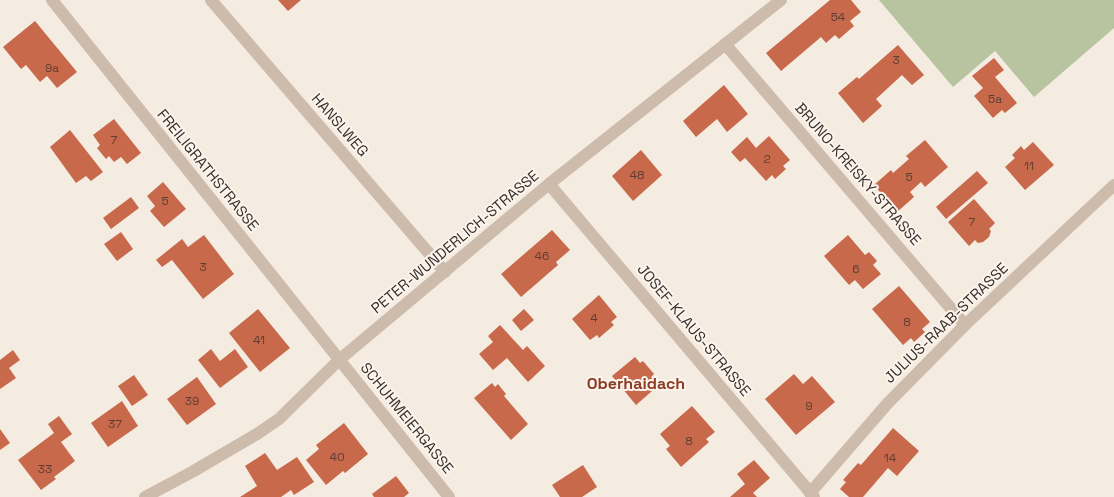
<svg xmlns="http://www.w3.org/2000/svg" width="1114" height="497" font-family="'Space Grotesk',sans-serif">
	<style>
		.green { fill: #b8c4a0 }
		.building { fill: #c8694b }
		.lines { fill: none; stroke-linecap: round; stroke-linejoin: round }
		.minor { stroke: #cdbbac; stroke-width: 12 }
		.labels { text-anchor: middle; stroke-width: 4; stroke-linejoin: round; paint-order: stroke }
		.number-label { font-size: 12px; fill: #5e3e33 }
		.street-label { font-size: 15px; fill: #3b302b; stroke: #fbf5ee }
		.neighbourhood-label { font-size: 16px; font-weight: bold; fill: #8c3b22; stroke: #fbf5ee }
	</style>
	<rect width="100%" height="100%" fill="#f4ebe1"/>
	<path class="green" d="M879 0H1114V28L1034 97 995 51 953 87Z"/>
	<g class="building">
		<path d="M278 0H301L288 11Z"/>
		<path d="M830 0H851L861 12 850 21 854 26 839 39 835 35 826 43 821 37 781 71 766 53Z"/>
		<path d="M35 21 77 72 57 88 47 76 40 82 26 65 21 69 3 47Z"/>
		<path d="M898 45 924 75 912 85 902 75 876 99 882 106 863 123 838 93 857 77 859 79Z"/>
		<path d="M994 58 1004 70 995 77 1017 103 1005 113 1002 110 993 118 974 96 983 88 972 76Z"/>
		<path d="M724 85 748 114 727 132 717 119 696 137 683 121Z"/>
		<path d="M114 119 141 153 127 164 121 157 114 162 109 156 106 159 97 148 100 145 93 135Z"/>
		<path d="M70 130 103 172 91 181 86 176 76 183 50 147Z"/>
		<path d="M769 136 790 160 783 166 786 169 775 179 772 175 766 181 745 158 740 162 731 152 747 137 756 148Z"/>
		<path d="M925 140 948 167 925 187 921 182 910 192 914 197 897 212 874 185 891 170 893 173 909 159 906 156Z"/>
		<path d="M1033 142 1054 165 1025 190 1005 167 1015 158 1012 155 1021 146 1024 150Z"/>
		<path d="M641 150 662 175 633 201 612 176Z"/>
		<path d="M977 171 988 183 946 219 936 207Z"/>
		<path d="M163 182 186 209 164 227 150 211 155 206 147 196Z"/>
		<path d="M131 197 139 208 111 229 103 218Z"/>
		<path d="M974 199 995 223 989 229 991 231 989 237 983 242 978 243 975 240 969 246 948 222Z"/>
		<path d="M552 230 570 250 556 262 558 265 521 297 501 274Z"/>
		<path d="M121 232 133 249 117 261 104 244Z"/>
		<path d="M204 235 234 274 203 299 172 260 162 267 156 260 182 239 188 247Z"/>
		<path d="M848 235 865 255 869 252 877 261 873 265 881 274 863 289 855 280 849 285 824 256Z"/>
		<path d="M899 286 930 322 922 329 925 332 914 342 911 338 903 345 872 309Z"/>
		<path d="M599 295 617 317 611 322 614 325 599 338 597 335 590 340 572 319Z"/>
		<path d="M258 309 290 348 260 372 229 333Z"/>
		<path d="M524 309 534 320 521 331 512 320Z"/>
		<path d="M500 325 523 350 527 346 545 366 528 382 507 358 493 370 479 354 493 342 488 336Z"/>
		<path d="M211 349 220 361 235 349 248 367 220 388 198 360Z"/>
		<path d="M13 350 20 360 9 368 16 378 0 389V360Z"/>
		<path d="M635 357 640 363 643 361 654 374 651 377 659 385 636 405 612 376Z"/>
		<path d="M794 374 803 384 812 376 835 402 796 435 765 399Z"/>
		<path d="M134 375 148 395 132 406 118 386Z"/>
		<path d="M197 377 216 404 187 425 167 399Z"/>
		<path d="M492 383 495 387 498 384 506 394 504 396 528 424 511 440 474 398Z"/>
		<path d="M122 401 138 426 108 447 91 423Z"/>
		<path d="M692 406 715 432 706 439 709 442 681 467 666 449 670 446 660 434Z"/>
		<path d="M59 416 72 434 61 442 75 461 54 477 56 479 41 490 18 460 54 433 48 424Z"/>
		<path d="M344 423 368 454 345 473 343 471 326 485 306 460 319 449 316 445Z"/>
		<path d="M893 428 919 451 897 476 888 468 863 497H849L840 489 846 482 843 480 858 463 861 465Z"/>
		<path d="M0 429 10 443 0 450Z"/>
		<path d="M265 453 277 470 297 457 314 482 294 495 291 490 281 497H240L257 486 245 466Z"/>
		<path d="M754 460 770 478 753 493 757 497H730L745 484 737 474Z"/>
		<path d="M583 465 597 487 582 497H560L552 485Z"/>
		<path d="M396 476 409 493 404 497H374L372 494Z"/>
	</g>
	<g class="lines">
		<g class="minor">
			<path d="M52 0 449 497"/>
			<path d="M211 0 445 272"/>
			<path d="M725 44 965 325"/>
			<path d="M549 184 814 497"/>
			<path d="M810 493 887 404 965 325 1114 185"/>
			<path d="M145 497 192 472 257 434 279 419 339 360 549 184 781 0"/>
		</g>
	</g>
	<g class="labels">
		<g class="number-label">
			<text x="838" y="21">54</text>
			<text x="896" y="64">3</text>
			<text x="52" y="72">9a</text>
			<text x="995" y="103">5a</text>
			<text x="114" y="144">7</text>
			<text x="767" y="163">2</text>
			<text x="1029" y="170">11</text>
			<text x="637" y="179">48</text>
			<text x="909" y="181">5</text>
			<text x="165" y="205">5</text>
			<text x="972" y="226">7</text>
			<text x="542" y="260">46</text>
			<text x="203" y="271">3</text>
			<text x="856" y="273">6</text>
			<text x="594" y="322">4</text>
			<text x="907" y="326">8</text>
			<text x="259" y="344">41</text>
			<text x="192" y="405">39</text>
			<text x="809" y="410">9</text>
			<text x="115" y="428">37</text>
			<text x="689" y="445">8</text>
			<text x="337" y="461">40</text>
			<text x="890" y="462">14</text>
			<text x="45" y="473">33</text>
		</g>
		<g class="street-label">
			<text transform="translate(340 125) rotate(49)" y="5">HANSLWEG</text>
			<text transform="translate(208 170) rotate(51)" y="5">FREILIGRATHSTRASSE</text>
			<text transform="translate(858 174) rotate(49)" y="5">BRUNO-KREISKY-STRASSE</text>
			<text transform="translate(455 242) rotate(-40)" y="5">PETER-WUNDERLICH-STRASSE</text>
			<text transform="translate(946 323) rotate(-44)" y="5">JULIUS-RAAB-STRASSE</text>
			<text transform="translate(694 330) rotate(50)" y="5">JOSEF-KLAUS-STRASSE</text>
			<text transform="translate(407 418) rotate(51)" y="5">SCHUHMEIERGASSE</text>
		</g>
		<g class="neighbourhood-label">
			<text x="636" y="389">Oberhaidach</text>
		</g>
	</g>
</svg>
